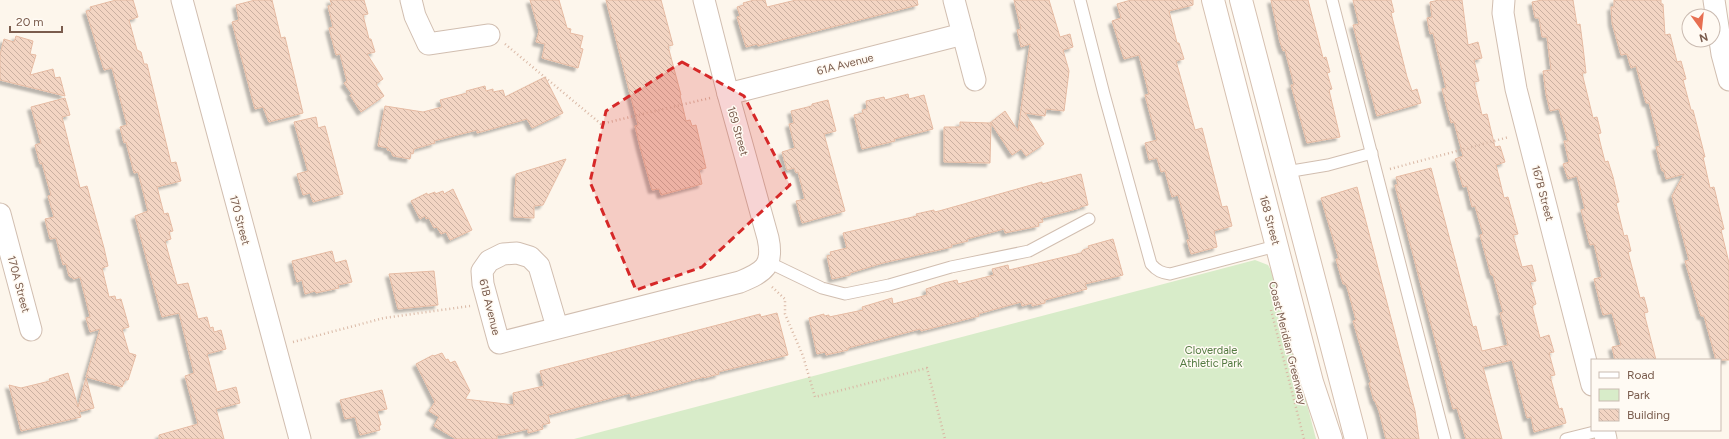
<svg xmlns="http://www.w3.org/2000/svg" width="1729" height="439" font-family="Figtree,sans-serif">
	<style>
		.park { fill: #d8ecc9 }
		.building { fill: url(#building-back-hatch); stroke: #e6bba3; filter: url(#shadow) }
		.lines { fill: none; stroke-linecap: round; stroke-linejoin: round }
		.service-casing { stroke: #d1beb0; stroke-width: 13 }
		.minor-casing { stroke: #d1beb0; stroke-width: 23 }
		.secondary-casing { stroke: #d6c0b0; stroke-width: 24 }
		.path { stroke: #d9b8a5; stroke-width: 2.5; stroke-dasharray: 1 3; stroke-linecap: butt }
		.service { stroke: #fff; stroke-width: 11 }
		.minor { stroke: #fff; stroke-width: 21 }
		.secondary { stroke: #fff; stroke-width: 22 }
		.marked { fill: #d62828; fill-opacity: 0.2; stroke: #d62828; stroke-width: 3; stroke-dasharray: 8 5; stroke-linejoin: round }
		.labels { text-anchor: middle; stroke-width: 3; stroke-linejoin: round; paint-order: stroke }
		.street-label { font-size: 11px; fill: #7a5c4d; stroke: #fffaf3 }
		.park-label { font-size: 11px; fill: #537a41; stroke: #fffaf3 }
	</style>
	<defs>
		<pattern id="building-back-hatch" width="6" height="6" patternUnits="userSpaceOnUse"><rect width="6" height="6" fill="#f3d5c3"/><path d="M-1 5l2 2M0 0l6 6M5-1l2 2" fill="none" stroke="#cab0a1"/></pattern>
		<filter id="shadow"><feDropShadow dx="-3.5" dy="3.5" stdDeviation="1" flood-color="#0004"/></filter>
	</defs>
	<rect width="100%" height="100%" fill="#fdf6ec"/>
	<path class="park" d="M1255 260 1268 265 1274 276 1316 439H574Z"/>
	<g class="building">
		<path d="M116 0H133L138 17 129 20 137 50 141 52 144 64H147L171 163 176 162 181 181 157 187 164 214 168 213 173 231 169 232 171 239 165 241 177 285 188 283 198 319 207 317 210 328 213 327 214 332 221 330 226 349 207 354 217 392 236 387 240 403 216 409 224 439H159V435L198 424 185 376 194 373 179 313 162 317 135 216 148 211 138 172 134 173 126 142 124 143 120 127 127 125 112 68 104 70 86 11 91 10 90 7Z"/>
		<path d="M255 0H272L281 38 285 37 303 113 269 122 263 107 255 109 232 22 239 20 236 5Z"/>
		<path d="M330 0H364L368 14 363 15 369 39H371L375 52 367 54 383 79 376 84 384 96 361 112 350 95 352 94 344 83 347 81 340 54 336 55 329 28 333 27 328 6 332 5Z"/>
		<path d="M530 0H559L567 28 571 29 570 33 583 36 580 48 583 49 578 68 542 58 545 44 536 42 539 31Z"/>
		<path d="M606 0H661L673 45 668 46 681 95H680L686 121 690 120 692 126 696 125 706 168 699 170 702 184 661 195 659 189 652 190 640 147 635 126 638 125Z"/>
		<path d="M754 0H765L767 7 796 0H917L918 5 758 46 757 44 746 47 737 17 740 16 737 7 744 5 743 3Z"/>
		<path d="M1014 0H1049L1060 37 1070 34 1073 47 1063 50 1069 71 1064 111 1046 109 1045 116 1025 113 1044 144 1026 156 1021 149 1012 155 991 123 990 163 944 162V127H960V122L990 123 1005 111 1018 131 1030 44 1021 47 1017 30 1021 29Z"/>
		<path d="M1131 0H1193V5L1169 11 1177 43H1179L1184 59 1176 61 1195 130 1202 128 1222 207 1227 206 1232 226 1214 231 1217 247 1191 254 1187 240H1190L1178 195 1172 197 1165 171 1161 172 1157 158 1149 160 1145 143 1157 140 1145 95 1149 94 1139 55 1124 59 1112 21 1121 18 1117 4Z"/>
		<path d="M1271 0H1308L1323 58 1326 57 1330 72 1327 73 1332 89 1329 90 1340 137 1307 143 1291 85H1294L1285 50 1283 51 1280 42Z"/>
		<path d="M1353 0H1391L1394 12 1391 13 1407 77 1412 91 1417 89 1421 103 1377 116 1353 25 1359 24Z"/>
		<path d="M1439 0H1462L1468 45 1478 42 1482 58 1474 60 1479 81 1474 82 1482 115 1487 114 1495 147 1500 146 1505 162 1496 165 1504 198 1508 197 1518 234 1513 235 1522 267 1532 265 1536 281 1530 282 1536 304 1532 306 1540 338 1549 335 1554 352 1549 353 1555 375 1550 376 1559 409 1562 408 1566 423 1534 432 1531 417 1527 418 1512 360 1483 367 1502 439H1466L1457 408 1453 409 1395 185H1398L1396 177 1431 168 1472 324 1473 327 1476 326 1482 351 1508 345 1500 313 1503 312 1493 275H1491L1480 235 1483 234 1475 206 1472 207 1467 186 1463 187 1455 159 1463 156 1454 122 1451 123 1442 89 1446 88 1433 33 1430 34 1427 18 1432 17 1430 2Z"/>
		<path d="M1542 0H1573L1577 25 1580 24 1583 47 1586 73H1582L1593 118 1597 117 1601 133 1598 134 1605 162 1608 161 1613 177 1619 202 1616 203 1624 236 1627 235 1631 251 1628 252 1640 298 1644 297 1648 312 1644 313 1656 360H1615L1612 347 1621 345 1612 313 1603 315 1594 279 1602 277 1594 244 1590 245 1581 210 1585 209 1577 176 1568 179 1563 164 1569 162 1564 141H1568L1559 109 1550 111 1546 94 1543 71 1551 70 1547 37H1542L1539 18H1535L1532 2Z"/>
		<path d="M1614 0H1661V4H1663L1665 35 1670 34 1677 62 1681 61 1686 79 1683 80 1691 110H1693L1705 157H1703L1710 188 1714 187 1724 229 1721 230 1729 263V360H1716L1704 316H1701L1685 261 1689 260 1672 196 1684 174 1666 179 1664 171H1662L1656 147 1660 146 1649 103H1646L1636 66 1631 68 1627 54 1621 55 1612 23 1611 7H1614Z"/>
		<path d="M16 36 33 41 30 54 36 55 30 75 53 69 55 78 60 77 65 96 0 80V55L4 39 14 42Z"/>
		<path d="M545 77 563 113 532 128 527 119 481 132 477 133V130L434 141 435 143 414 149 413 154 411 153 410 159 393 156 391 151 387 150 388 148 378 146 385 106 423 112 442 107 440 100 467 93 466 91 485 86 486 91 493 89V92L503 90 505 97Z"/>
		<path d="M908 94 909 99 924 95 933 129 894 139 895 141 862 149 854 115 863 113 862 110 867 109 866 101 884 97 885 100Z"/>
		<path d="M65 98 70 115 62 117 80 188 87 186 104 248 108 266 102 268 109 297 115 296 116 300 121 299 129 327 122 329 129 353 136 355 128 380H125L122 387 86 377 100 329 90 332 86 318 90 317 89 312 80 277 74 279 69 276 66 264 63 265 56 238 50 239 45 219 54 217 48 196 51 195 42 163 40 164 35 145 41 143 31 107Z"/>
		<path d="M828 100 836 131 824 134 845 211 802 223 796 201 805 199 798 172 796 173 794 168 787 170 782 152 795 148 789 124 794 123 791 111 812 106V104Z"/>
		<path d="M316 117 318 128 325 126 343 194 313 202 310 193 303 195 297 174 308 171 294 122Z"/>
		<path d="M566 159 543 205 534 206V218L514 217 516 174Z"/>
		<path d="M1081 174 1088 205 1080 207V208L1042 218 1043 222 1038 223 1039 226 1005 233 1004 229 967 239 968 241 951 245 952 247 883 263 850 273V275L832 279 827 256 831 255 830 252 847 248 843 233 917 216 916 214 934 210V212L939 211 1042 182V184Z"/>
		<path d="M1357 187 1415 411 1419 439H1386L1379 411 1375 401H1374L1369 383 1371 382 1353 321 1356 320 1347 287 1345 284H1343L1336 259H1339L1321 198Z"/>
		<path d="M453 189 472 230 450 240 446 232 441 234 437 227 434 228 429 218 426 219 425 216 420 219 411 201 427 193V195L435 192V194L443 191 444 194Z"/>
		<path d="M1113 239 1123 275 1085 284 1087 289 1045 300V303L1032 306V303L1022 306 1021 302 978 314 979 316 921 331 920 329 848 348V350L826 355 825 352 817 354 809 318 824 314V316L829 315V317L863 310 862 307 892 298 893 304 927 295 926 289 944 283 957 280 958 284 994 275 992 269 1008 265 1009 270 1081 253 1083 250 1089 248 1088 246Z"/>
		<path d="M332 251 335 263 346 260 352 282 338 285 339 288 316 293 315 291 305 294 302 280 297 282 292 261Z"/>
		<path d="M434 271 438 305 398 309 389 274Z"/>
		<path d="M777 313 788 355 718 372 719 374 704 378V377L654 391 631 397 630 393 548 415 550 423 542 425 543 429 528 433V429L503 435H497V439H456L434 426 439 417 429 411 435 402 416 364 433 355 434 356 442 353 446 360 448 359 450 363 455 361 470 391 465 399 514 405 513 393 544 386 540 371 760 314 761 317Z"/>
		<path d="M68 373 78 407 86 378 94 408 79 412 81 417 21 431 9 385 21 388 50 381 49 379Z"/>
		<path d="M382 390 387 409 377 411 381 425H379L380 430 360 435 355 417 345 419 340 400Z"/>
	</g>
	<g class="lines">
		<g class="service-casing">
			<g id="service">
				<path d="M1080 0 1104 94 1151 264C1157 271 1162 273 1170 274L1276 246"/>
				<path d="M1332 0 1445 439"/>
				<path d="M1286 172 1328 165 1372 153"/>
				<path d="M768 262 822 288 845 294 889 285 951 267 1029 251 1089 219"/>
				<path d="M1566 439 1602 430"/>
			</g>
		</g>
		<g class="minor-casing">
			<g id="minor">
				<path d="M182 0 300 439"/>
				<path d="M411 0 415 16 428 44 489 35"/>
				<path d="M954 0 975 80"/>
				<path d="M1504 0 1503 13 1516 89 1592 385"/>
				<path d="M1714 0 1722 54 1729 80"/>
				<path d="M728 94 963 34"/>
				<path d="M0 214 31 330"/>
				<path d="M557 327 539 266 530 257 517 253 503 254 489 261 482 271 483 284 499 343 740 282C764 272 774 266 768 238L728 94 704 0"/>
				<path d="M1604 430 1606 439"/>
			</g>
		</g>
		<g class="secondary-casing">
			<g id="secondary">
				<path d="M1213 0 1312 382 1331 439"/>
				<path d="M1241 0 1356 439"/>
			</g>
		</g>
		<g class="path">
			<path d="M505 44 601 124 710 98"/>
			<path d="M1390 169 1509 137"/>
			<path d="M772 287 785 299V314L803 356 815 397 927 368 945 439"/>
			<path d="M1271 310 1304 439"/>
			<path d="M293 342 384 318 470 306"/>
		</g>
		<use href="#service" class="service"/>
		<use href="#minor" class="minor"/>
		<use href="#secondary" class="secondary"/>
	</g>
	<path class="marked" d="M682 62 744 96 790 185 702 267 636 290 590 182 606 111Z"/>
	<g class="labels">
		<g class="street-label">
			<text transform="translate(845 64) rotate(-14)" y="4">61A Avenue</text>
			<text transform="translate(738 131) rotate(74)" y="4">169 Street</text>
			<text transform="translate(1543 193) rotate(75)" y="4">167B Street</text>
			<text transform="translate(240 220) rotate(75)" y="4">170 Street</text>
			<text transform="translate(1270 220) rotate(75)" y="4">168 Street</text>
			<text transform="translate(19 284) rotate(75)" y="4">170A Street</text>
			<text transform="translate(490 307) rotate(76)" y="4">61B Avenue</text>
			<text transform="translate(1288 343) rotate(76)" y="4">Coast Meridian Greenway</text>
		</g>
		<g class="park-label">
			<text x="1211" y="354">Cloverdale<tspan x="1211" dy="13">Athletic Park</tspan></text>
		</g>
	</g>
	<rect x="1591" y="359" width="130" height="72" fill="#fffaf3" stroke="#cabbb1"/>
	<rect x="1599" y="372" width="20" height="6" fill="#ffffff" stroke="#cabbb1"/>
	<text x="1627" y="379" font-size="12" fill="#7a5c4d">Road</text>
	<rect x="1599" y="389" width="20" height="12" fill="#d8ecc9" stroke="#cabbb1"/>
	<text x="1627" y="399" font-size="12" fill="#7a5c4d">Park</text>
	<rect x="1599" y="409" width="20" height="12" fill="url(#building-back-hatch)" stroke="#cabbb1"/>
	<text x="1627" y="419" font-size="12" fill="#7a5c4d">Building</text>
	<g transform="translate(1701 28) rotate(165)"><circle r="19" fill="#fffaf3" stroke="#cabbb1"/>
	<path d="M0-3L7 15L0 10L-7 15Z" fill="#e76f51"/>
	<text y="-6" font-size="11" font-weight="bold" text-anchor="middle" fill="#7a5c4d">N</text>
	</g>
	<path d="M10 26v6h52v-6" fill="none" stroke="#7a5c4d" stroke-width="2"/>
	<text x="16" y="26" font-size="12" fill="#7a5c4d" stroke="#fffaf3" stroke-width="3" paint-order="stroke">20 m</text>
</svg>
